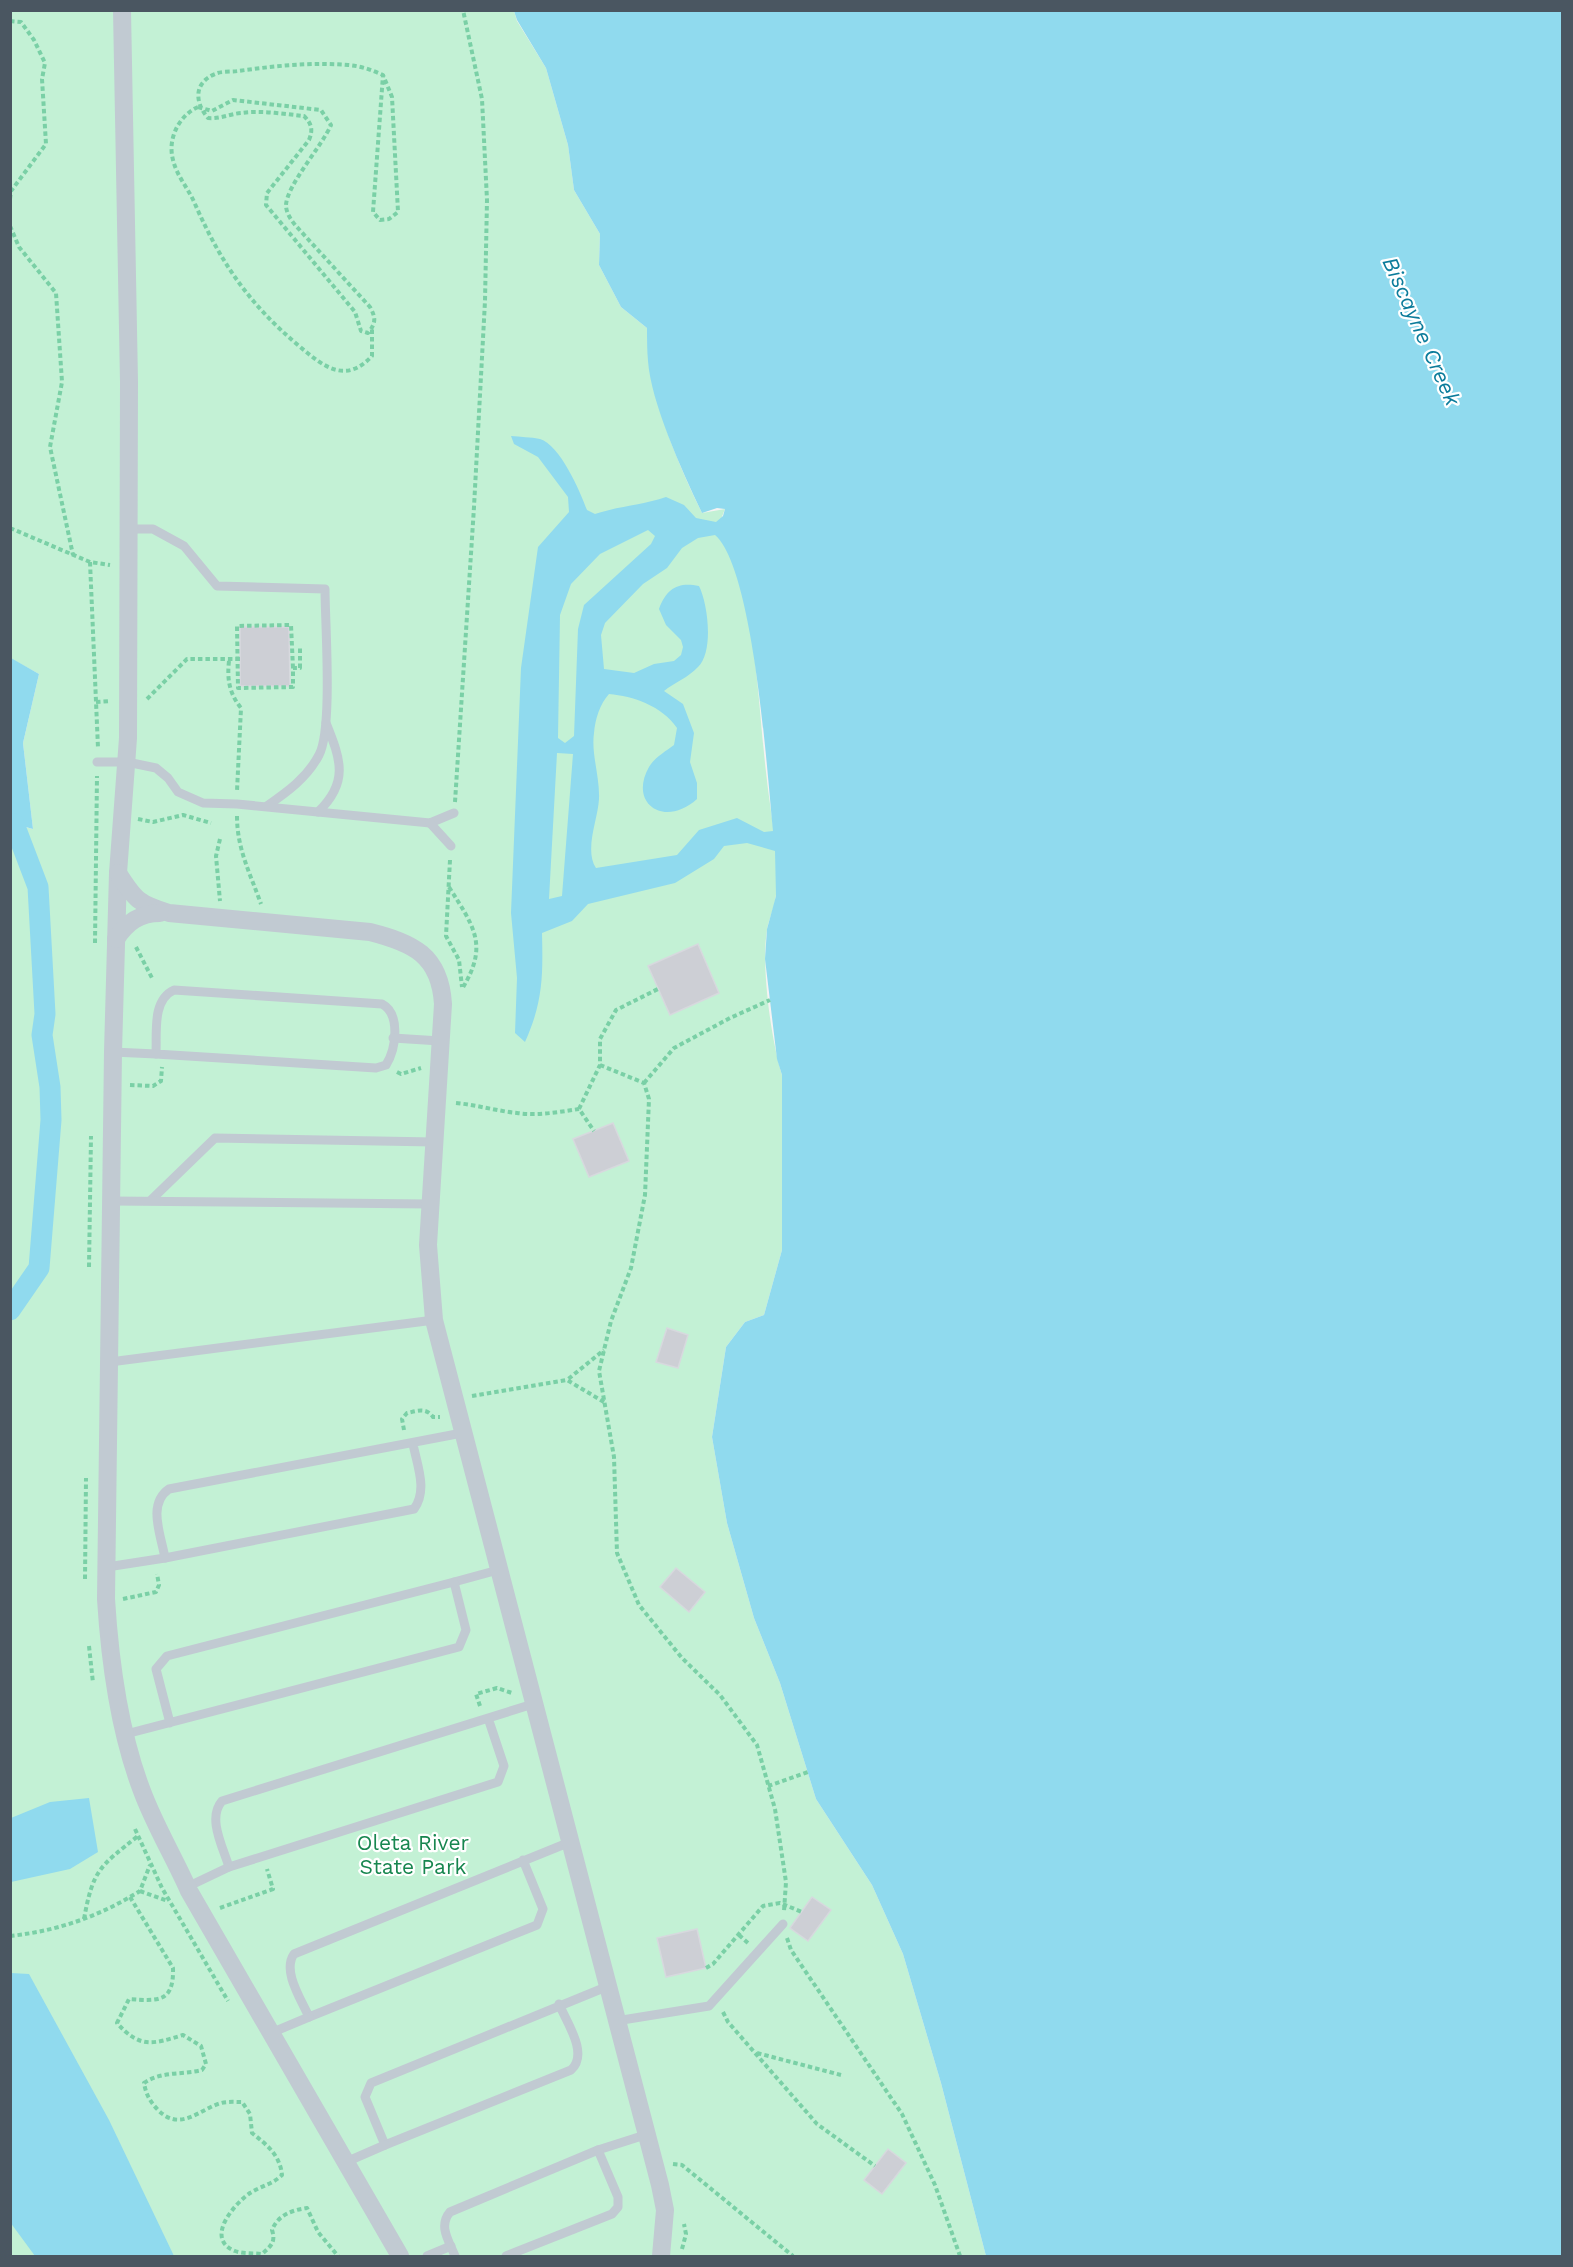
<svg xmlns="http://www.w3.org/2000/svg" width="1573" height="2267" font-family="'Work Sans',sans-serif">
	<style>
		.green { fill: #c3f1d5 }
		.water { fill: #90daee; fill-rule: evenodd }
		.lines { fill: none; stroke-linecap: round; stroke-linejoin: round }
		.canal { stroke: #90daee; stroke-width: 21 }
		.building { fill: #cdcfd5; stroke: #d7d9de; stroke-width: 1.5 }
		.path { stroke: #7ad0a6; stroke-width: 4; stroke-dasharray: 4.5 3; stroke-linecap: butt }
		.service { stroke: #c1cad2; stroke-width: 9 }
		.minor { stroke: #c1cad2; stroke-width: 18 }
		.labels { text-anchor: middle; stroke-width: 4.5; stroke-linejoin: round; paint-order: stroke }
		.park-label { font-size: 21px; fill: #17864f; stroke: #fff }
		.water-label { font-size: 22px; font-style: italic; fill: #0c7c9b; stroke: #fff }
	</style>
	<rect width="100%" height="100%" fill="#f5f3f3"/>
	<path class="green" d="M11 11H514L517 21 546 68 568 145 574 190 600 234 599 265 621 307 647 328C648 393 674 455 702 513L725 509 715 534C723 542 729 550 733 561 757 627 758 703 766 772 770 812 780 855 776 895 775 907 769 918 767 930 761 966 771 1040 782 1075V1250L764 1315 745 1322 726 1347 712 1437 727 1523 754 1618 780 1683 816 1799 872 1885 903 1954 941 2083 986 2256H11L10 823 33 829 23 743 39 674 10 658Z"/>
	<g class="water">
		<path d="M514 11H1562V2256H986L941 2083 903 1954 872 1885 816 1799 780 1683 754 1618 727 1523 712 1437 726 1347 745 1322 764 1315 782 1250V1075L777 1059 765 959 767 929 776 896 775 851 747 843 724 846 714 859 675 883 588 904 572 921 542 933C543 976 543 1002 525 1042L515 1033 517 978 511 913 521 668 538 547 569 512 568 497 538 457 514 444 511 436C520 437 531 437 540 439 560 445 580 491 587 510L595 514C619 506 643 505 666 497L684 505 696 518 716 522 723 516 725 509 717 508 702 513C683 473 651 403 648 361 647 350 647 339 647 328L621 307 599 265 600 234 574 190 568 145 546 68 517 20ZM648 530 655 536 651 544 584 605 578 629 574 736 565 743 558 738 560 615 571 584 600 554ZM715 535C754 569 767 772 773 831L764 832 737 818 699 830 677 855 596 868C584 850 598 819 599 799 600 777 591 754 594 733 595 719 600 704 609 694 633 696 662 706 677 728L674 745C666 751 654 758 649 767 628 804 665 828 697 799V783L690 762 694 733 683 704 664 691C674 683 689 677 698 667 714 652 708 604 699 586 678 582 667 588 659 609L666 625 681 640 683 647 681 655 674 661 654 664 634 673 604 669 601 635 605 623 643 584 667 568 682 548 698 538ZM557 753 573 754 562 896 549 899Z"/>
		<path d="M11 658 39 674 23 743 33 829 11 823Z"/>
		<path d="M89 1798 98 1852 70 1869 11 1882V1818L50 1802Z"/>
		<path d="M11 1973 29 1974 109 2120 174 2256H35L10 2222Z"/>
	</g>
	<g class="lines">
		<path class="canal" d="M10 1310 39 1268 51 1120 50 1087 42 1035 45 1014 38 887 14 824"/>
	</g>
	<g class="building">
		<path d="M240 627H289L290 686H240Z"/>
		<path d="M698 944 719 993 670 1015 648 966Z"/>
		<path d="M613 1123 629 1161 589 1177 573 1139Z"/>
		<path d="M667 1328 688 1335 678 1368 656 1362Z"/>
		<path d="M676 1568 705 1592 689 1612 660 1587Z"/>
		<path d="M812 1897 831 1910 808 1941 790 1928Z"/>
		<path d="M697 1929 706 1968 666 1977 657 1938Z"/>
		<path d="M888 2149 906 2163 882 2194 864 2180Z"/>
	</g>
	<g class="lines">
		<g class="path">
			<path d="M10 21 21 22 34 40 45 63 42 79 46 144 11 191 10 199"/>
			<path d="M198 107 212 111 233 100 321 110 331 125C322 146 287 185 286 205 286 213 291 220 296 226L370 307C376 318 376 323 368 333L361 331 355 312 266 205 267 193 309 140C313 130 312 124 304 116 284 114 261 110 241 113 229 114 221 119 208 118 195 103 193 83 215 74 221 71 231 72 238 71 274 66 312 62 348 65 361 66 372 70 383 75L392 97 398 212 389 219 380 220 373 212 383 75"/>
			<path d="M198 107C180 115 169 136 172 155 175 175 188 187 195 204 221 263 249 304 299 346 323 366 345 385 372 356V328"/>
			<path d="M10 226 19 247 56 293 62 382 50 447 73 555"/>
			<path d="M10 528 90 562 110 565"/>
			<path d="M90 562 98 748"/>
			<path d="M229 661C227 679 229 693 241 708L237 791"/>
			<path d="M293 668 291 625 237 626 238 688 293 687V668H300V646"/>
			<path d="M147 699 187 659H240"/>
			<path d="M96 702 110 701"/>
			<path d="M455 802 474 507 485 301 487 200 482 99 463 10"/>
			<path d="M237 816C237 849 250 873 261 904"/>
			<path d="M138 819 153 822 183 815 211 823"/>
			<path d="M220 839 216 856 220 901"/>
			<path d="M450 860 446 936 459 960 462 987"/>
			<path d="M449 887C474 927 489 945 462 989"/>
			<path d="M95 943 97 776"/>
			<path d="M136 947 153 980"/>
			<path d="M600 1065 644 1083 649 1099 645 1195 631 1268 611 1321 599 1371 614 1457 617 1553 639 1605 682 1658 720 1695 757 1745 775 1809 786 1882 784 1911"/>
			<path d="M397 1072 401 1074 421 1068"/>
			<path d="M644 1083 674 1048 730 1018 770 1000"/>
			<path d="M130 1085 153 1086 161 1081 162 1067"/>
			<path d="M456 1103C477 1105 497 1111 517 1113 538 1116 559 1112 579 1109L594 1131"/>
			<path d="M579 1109 600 1065V1039L616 1010 658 989"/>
			<path d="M89 1267 91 1136"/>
			<path d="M472 1396 567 1380"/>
			<path d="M604 1402 567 1380 604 1350"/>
			<path d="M404 1430 402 1419 407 1413C417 1411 426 1407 433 1417H440"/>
			<path d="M85 1579 86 1478"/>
			<path d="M123 1599 156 1592 159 1585 157 1574"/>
			<path d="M89 1646 93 1683"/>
			<path d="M480 1706 476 1694 497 1688 512 1693"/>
			<path d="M768 1786 808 1772"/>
			<path d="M135 1829 162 1888 228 2001"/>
			<path d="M140 1891 168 1901"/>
			<path d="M130 1897 173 1968C174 2003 158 2001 129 1999L117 2023C140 2049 153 2044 183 2035L201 2046 206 2064 202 2070C182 2075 161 2071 144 2083 146 2095 151 2103 159 2111 180 2131 198 2111 218 2104 226 2101 234 2102 242 2102L250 2114 252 2133C267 2145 280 2155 282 2175 273 2184 261 2186 250 2193 234 2204 204 2239 235 2251 243 2254 253 2253 262 2254 271 2246 276 2242 272 2230 278 2215 292 2210 307 2208L318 2232 338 2256"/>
			<path d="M220 1908 273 1889 267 1869"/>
			<path d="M84 1919C93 1870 99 1867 138 1836"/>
			<path d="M739 1935 749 1944"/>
			<path d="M10 1936C58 1931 100 1916 140 1891L150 1865"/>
			<path d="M787 1938 791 1950 902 2114 935 2185 960 2256"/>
			<path d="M706 1968 713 1964 763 1906 780 1903 802 1912"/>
			<path d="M723 2012 728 2022 817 2124 875 2166"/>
			<path d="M757 2053 841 2075"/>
			<path d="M673 2164 682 2165 793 2256"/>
			<path d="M682 2249 686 2234 684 2224"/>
		</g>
		<g class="service">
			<path d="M128 529H153L184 546 217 586 325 589C325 623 333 729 319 755 307 778 287 792 267 806"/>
			<path d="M97 762H127L156 768 168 778 178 792 203 803 237 804 430 823 454 813"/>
			<path d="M318 812C349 782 341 760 326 723"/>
			<path d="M430 823 451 846"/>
			<path d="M174 990 382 1004C401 1014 396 1049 386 1065L376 1068 156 1054C157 1032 152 1000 174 990Z"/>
			<path d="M393 1038 440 1041"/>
			<path d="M113 1052 156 1054"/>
			<path d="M151 1200 215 1138 434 1142"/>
			<path d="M111 1201 429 1204"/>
			<path d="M110 1362 434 1320"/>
			<path d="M413 1444C417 1465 428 1490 414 1509L165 1558C161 1535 147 1504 169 1489L462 1433"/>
			<path d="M107 1567 165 1558"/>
			<path d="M454 1582 498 1570"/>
			<path d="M488 1718 504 1766 498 1782 229 1867C223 1847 207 1818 222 1801L533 1704"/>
			<path d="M126 1734 459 1647 466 1630 454 1582 167 1656 156 1669 170 1723"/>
			<path d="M523 1860 543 1909 537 1925 309 2017C301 1999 282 1971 294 1954L570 1842"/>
			<path d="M187 1887 229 1867"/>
			<path d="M559 2004C567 2023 589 2054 571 2070L385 2145 365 2097 371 2083 606 1987"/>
			<path d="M616 2021 709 2006 783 1924"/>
			<path d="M271 2033 309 2017"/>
			<path d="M346 2162 385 2145"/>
			<path d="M427 2256 451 2246"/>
			<path d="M455 2256C449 2241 438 2226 450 2212L598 2150 645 2135"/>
			<path d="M506 2256 612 2214 618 2207V2197L598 2150"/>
		</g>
		<g class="minor">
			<path d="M122 10 129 382 128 738 118 873 113 1052 106 1599C110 1663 119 1731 142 1791 155 1826 174 1857 189 1891L400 2256"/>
			<path d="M118 873C135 900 139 904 169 913L370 932C413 943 440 955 443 1004L428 1245 434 1320 660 2185 665 2210 661 2256"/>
			<path d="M116 939C127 922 140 913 160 913"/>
		</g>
	</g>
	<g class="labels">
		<g class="park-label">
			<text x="413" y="1850">Oleta River<tspan x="413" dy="24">State Park</tspan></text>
		</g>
		<g class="water-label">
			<text transform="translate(1422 331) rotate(66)" y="8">Biscayne Creek</text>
		</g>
	</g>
	<rect width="1573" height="2267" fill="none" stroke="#4a5661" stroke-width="24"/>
</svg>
